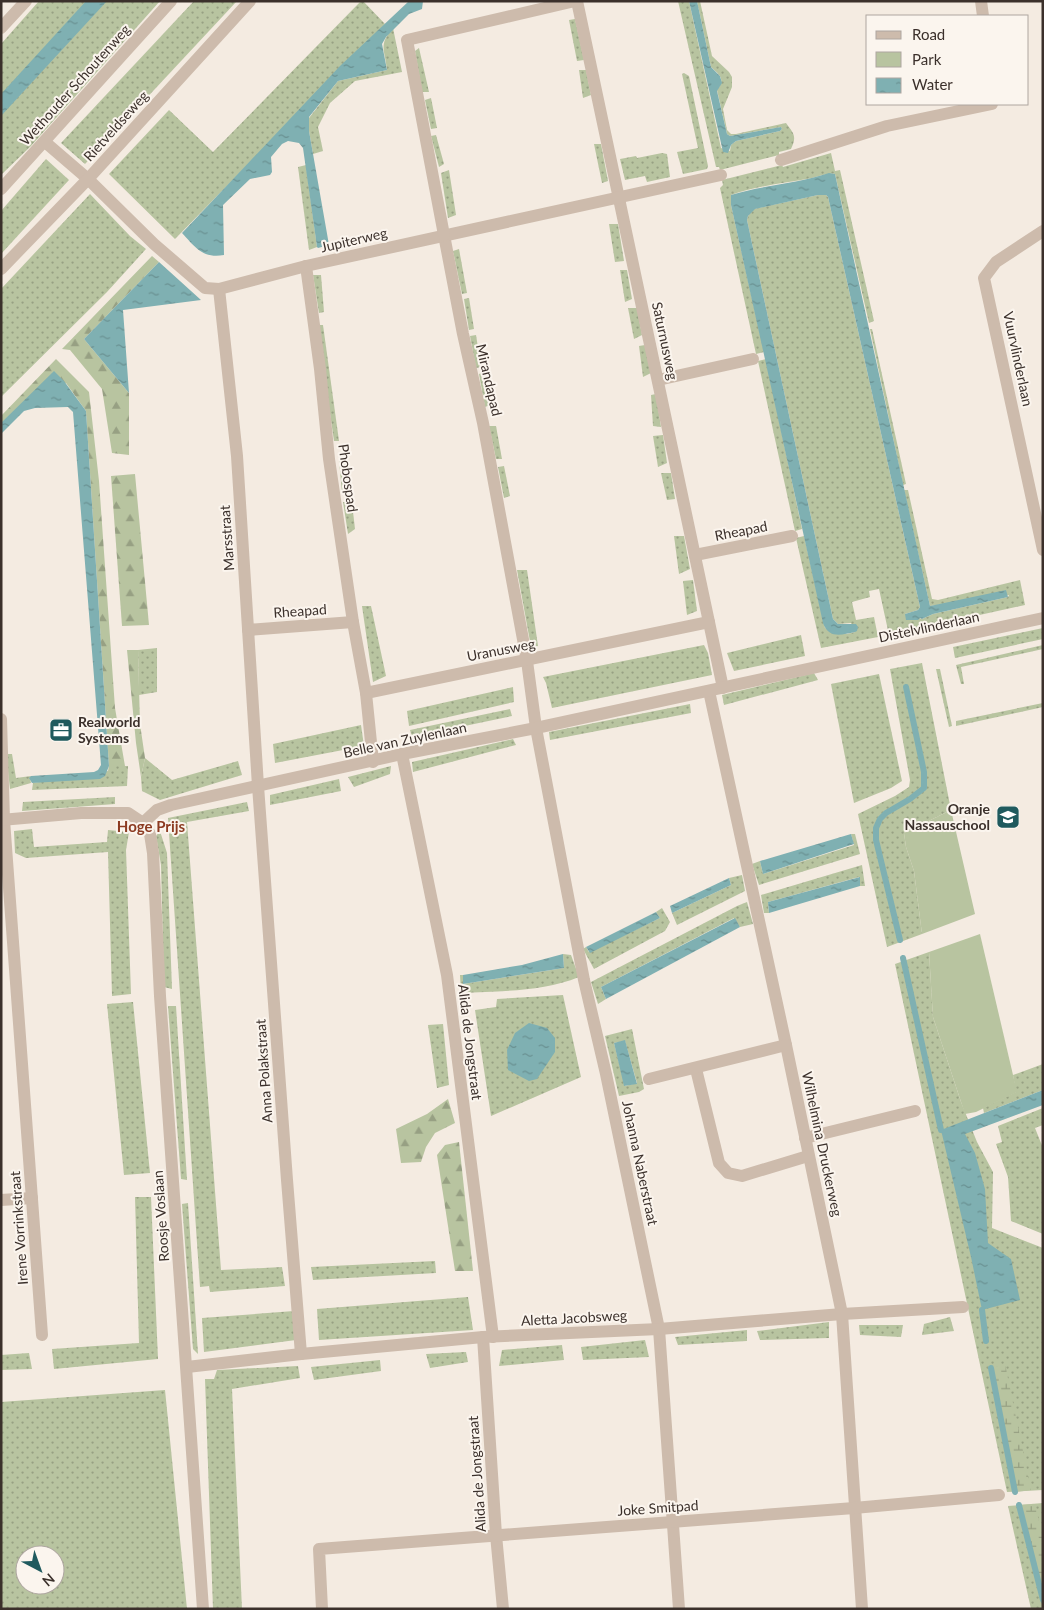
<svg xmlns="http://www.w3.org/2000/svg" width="1044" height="1610" font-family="Lato,sans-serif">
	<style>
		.grass { fill: url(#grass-dots); fill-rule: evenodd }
		.forest { fill: url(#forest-firs) }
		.wetland { fill: url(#wetland-marsh) }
		.park { fill: #b8c4a0 }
		.water { fill: url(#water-ripples) }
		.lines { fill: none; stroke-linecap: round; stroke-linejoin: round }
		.stream { stroke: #7fb0b2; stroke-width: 6 }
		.pedestrian { stroke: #cdbbac; stroke-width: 12 }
		.minor { stroke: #cdbbac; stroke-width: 12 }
		.tertiary { stroke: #cdbbac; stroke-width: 12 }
		.labels { text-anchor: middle; stroke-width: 4; stroke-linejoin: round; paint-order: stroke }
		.street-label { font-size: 14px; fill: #3b302b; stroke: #fbf5ee }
		.poi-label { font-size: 14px; font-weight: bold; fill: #3b302b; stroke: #fbf5ee; text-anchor: start }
		.neighbourhood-label { font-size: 15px; font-weight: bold; fill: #8c3b22; stroke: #fbf5ee }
	</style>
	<defs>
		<pattern id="grass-dots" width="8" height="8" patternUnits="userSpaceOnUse" patternTransform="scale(1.25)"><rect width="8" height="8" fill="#b8c4a0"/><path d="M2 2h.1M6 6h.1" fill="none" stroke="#97a083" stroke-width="1.8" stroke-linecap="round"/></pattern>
		<pattern id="forest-firs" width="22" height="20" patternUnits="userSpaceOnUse" patternTransform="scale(1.25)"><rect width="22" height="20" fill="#b8c4a0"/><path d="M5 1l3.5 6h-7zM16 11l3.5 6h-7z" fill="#97a083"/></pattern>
		<pattern id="wetland-marsh" width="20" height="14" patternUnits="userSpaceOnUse" patternTransform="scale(1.25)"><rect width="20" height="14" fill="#b8c4a0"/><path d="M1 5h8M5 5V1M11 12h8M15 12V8" fill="none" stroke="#97a083"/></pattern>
		<pattern id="water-ripples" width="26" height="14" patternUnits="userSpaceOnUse" patternTransform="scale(1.25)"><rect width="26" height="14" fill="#7fb0b2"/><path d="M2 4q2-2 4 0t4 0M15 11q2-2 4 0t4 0" fill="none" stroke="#699091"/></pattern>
	</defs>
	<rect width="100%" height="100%" fill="#f4ebe1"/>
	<g class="grass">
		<path d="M39 1H160L31 146 1 175V44Z"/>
		<path d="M194 1H237L85 164 61 143Z"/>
		<path d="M361 1H363L385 24 175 239 109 174 169 110 213 152Z"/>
		<path d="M678 1H689L721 148 730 151 731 145 736 141 780 131 782 129 781 127 730 136 727 134 717 90C725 79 721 76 711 67L697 1H700L712 56 729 72 732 77V87L723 109 727 130 731 134H736L786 123C794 134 797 136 791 149L779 152V155L720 170 719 167H716Z"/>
		<path d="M575 19 584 60 577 61 569 20Z"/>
		<path d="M393 28 402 72 355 81 330 103 318 127 323 151 313 154 309 131V118L338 81 387 70C385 49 378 45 393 28Z"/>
		<path d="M419 48 429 92H422L415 51Z"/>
		<path d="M579 70H586L591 95 583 98Z"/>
		<path d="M684 73 689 76 708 166 707 169 683 174 677 152 698 148 682 74Z"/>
		<path d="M431 98 437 128 431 129 425 100Z"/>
		<path d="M436 135 444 164 439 167 431 136Z"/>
		<path d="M594 144H601L608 181 602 183Z"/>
		<path d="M662 153 667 154 670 177 647 182 645 176 625 180 620 159 636 156 637 158Z"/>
		<path d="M831 153 835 171 840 170 874 321 869 323 835 174C827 173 820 176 812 178 785 183 756 186 731 195V205L764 352 756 354 720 188 723 185 722 180 782 165 783 167Z"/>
		<path d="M46 159 69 180 1 254V211Z"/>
		<path d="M306 165 317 247 309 250 298 167Z"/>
		<path d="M449 170 456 215 448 218 441 173Z"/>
		<path d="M90 194 130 236 146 249 107 292 1 397V289Z"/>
		<path d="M818 195H826L828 197 920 607 918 610 905 614 922 619 933 614 1008 597 1009 595 930 606 904 490H908L932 599 938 600 1020 580 1025 605 889 635 879 589 869 591 870 597 852 602 856 620 874 617 878 637 821 648 796 538 804 536 825 628 847 634 855 632 851 623 838 624 833 619 747 220 748 216 754 209Z"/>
		<path d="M609 224H618L624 261 615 262Z"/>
		<path d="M459 249 467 293 462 294 453 251Z"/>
		<path d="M620 270H627L632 299 625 302Z"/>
		<path d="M313 275H321L324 312 319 313Z"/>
		<path d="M469 298 474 329 469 330 464 299Z"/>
		<path d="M628 308H637L642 335 634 339Z"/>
		<path d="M317 325H323L339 441H334Z"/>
		<path d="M870 329H872L906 484 903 485Z"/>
		<path d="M476 335 481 367 476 368 470 336Z"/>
		<path d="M645 345 651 373 643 377 639 346Z"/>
		<path d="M766 359 802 529 795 531 758 361Z"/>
		<path d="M484 372 490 405 485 407 479 374Z"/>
		<path d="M656 394 661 427 653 426 651 395Z"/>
		<path d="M489 426H496L502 459H496Z"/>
		<path d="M663 435 667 463 658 467 653 436Z"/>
		<path d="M339 460 345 462 350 493H342Z"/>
		<path d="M504 466 510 496 504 498 498 467Z"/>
		<path d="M661 473H671L675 499 667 500Z"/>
		<path d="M343 502 352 503 355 529 348 534Z"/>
		<path d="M674 536H684L690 569 679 574Z"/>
		<path d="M517 570H527L538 646 531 647Z"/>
		<path d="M693 580 697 611 687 615 683 581Z"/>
		<path d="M362 606H371L386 676 373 682Z"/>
		<path d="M1043 628V639L955 658 953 647Z"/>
		<path d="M801 635 805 656 734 671 727 653Z"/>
		<path d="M704 645 708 653 712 675 552 708 546 683 543 677Z"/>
		<path d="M1043 645V649L961 667 964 684H961L956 665Z"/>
		<path d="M157 648V692L139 695 138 650Z"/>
		<path d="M922 663 951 810 904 833 906 847 914 871 922 934 887 947 858 814 895 796 909 787 910 780 890 669Z"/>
		<path d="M940 669 952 726 949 727 936 669Z"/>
		<path d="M814 673 818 680 724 705 722 695Z"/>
		<path d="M879 674 902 781 891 788 854 803 831 684Z"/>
		<path d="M513 687 514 702 409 726 407 711Z"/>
		<path d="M1043 703V707L956 726V721Z"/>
		<path d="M690 704 691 713 550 740 549 732Z"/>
		<path d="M510 709 512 716 412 737 410 730Z"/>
		<path d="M361 725 364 746 275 763 273 744Z"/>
		<path d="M513 739 516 745 413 772 412 762Z"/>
		<path d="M6 754H12L16 778 31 776 30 778 31 783 10 789Z"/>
		<path d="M145 758 172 780 238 761 242 775 160 800 142 791 141 777Z"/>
		<path d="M109 766H128L127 786 32 790 33 783 108 771Z"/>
		<path d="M391 766 390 774 354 787 348 777Z"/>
		<path d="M339 779 341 791 270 805V795Z"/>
		<path d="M115 797V804L22 811 23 802Z"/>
		<path d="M247 802 249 811 187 822 221 1270 282 1267 285 1286 210 1292 209 1286 200 1287 168 818Z"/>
		<path d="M32 829 34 847 107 842 108 830 129 832 126 850 131 994 112 996 108 852 26 858 15 853 14 831Z"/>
		<path d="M160 831 167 853 172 989 164 987 161 865 156 836Z"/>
		<path d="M851 834H855L860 854 759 885 752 864 760 861 763 874 854 845Z"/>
		<path d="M862 865 865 886H860L859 877 768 902 769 913H764L761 895Z"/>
		<path d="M742 875 745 891 677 925 672 913 731 885 729 878Z"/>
		<path d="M747 902 753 924 740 927 734 918 601 987 606 999 598 1004 591 982 737 906Z"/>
		<path d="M662 908 670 922 665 931 594 969 583 949 586 947 589 952 660 918 656 912Z"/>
		<path d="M929 952 933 1017 961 1102 977 1142 993 1172 992 1228 1043 1248V1490L1007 1492 895 964Z"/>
		<path d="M563 954 571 955 579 977C542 992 500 991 461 993L460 975H463V984L564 968Z"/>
		<path d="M563 995 581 1077 491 1116 475 1010 496 1007 497 999Z"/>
		<path d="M133 1002 150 1173 124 1175 107 1004Z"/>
		<path d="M168 1006H176L187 1180 181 1179Z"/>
		<path d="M443 1024 449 1085 437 1088 428 1025Z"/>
		<path d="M632 1029 644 1089 639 1092 619 1096 605 1036ZM625 1041 637 1083 625 1086 614 1043Z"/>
		<path d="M1043 1064V1090L984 1113 983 1108 1016 1092 1013 1075Z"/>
		<path d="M1043 1108V1125L1035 1128 1043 1148V1234L1011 1221 1008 1177 996 1144 1002 1142 998 1126Z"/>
		<path d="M135 1197H151L158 1359 54 1369 52 1349 139 1343Z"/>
		<path d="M188 1203 198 1354 193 1349 182 1204Z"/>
		<path d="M435 1261 436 1273 313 1280 311 1267Z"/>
		<path d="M468 1297 473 1330 319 1340 317 1309Z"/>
		<path d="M294 1311 296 1340 204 1352 202 1318Z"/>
		<path d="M950 1317 954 1331 922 1335 924 1324Z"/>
		<path d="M829 1322V1338L760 1340 757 1331Z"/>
		<path d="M859 1325H903L901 1337 860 1335Z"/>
		<path d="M747 1330V1341L678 1345 675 1337Z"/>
		<path d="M645 1340 649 1357 583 1360 581 1347Z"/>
		<path d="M562 1345 564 1360 499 1366 502 1350Z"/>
		<path d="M466 1352 468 1362 430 1368 426 1354Z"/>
		<path d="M29 1353 32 1369 1 1370V1355Z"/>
		<path d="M380 1360 381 1371 314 1380 311 1367Z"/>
		<path d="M298 1366 300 1378 232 1389 242 1609H213L205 1379H214L217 1370Z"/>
		<path d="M165 1390 187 1609H1V1402ZM25 1555H55V1585H25Z"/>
		<path d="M1043 1503V1609H1031L1008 1506Z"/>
	</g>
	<g class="forest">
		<path d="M152 256 159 262 84 339 129 393V455L112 453 102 389 70 350 62 349Z"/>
		<path d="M56 359 89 392 99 481 115 708 125 766H109L86 411 66 383 1 423V416Z"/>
		<path d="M135 474 149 625 122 626 111 476Z"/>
		<path d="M127 650H138L140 724 145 758 141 777 136 743Z"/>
		<path d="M448 1099 455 1123 435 1133 426 1147 421 1162 401 1163 396 1129 427 1114Z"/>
		<path d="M459 1142 473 1271H455L437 1155 445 1145Z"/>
	</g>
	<g class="wetland">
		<path d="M1005 1364 1031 1490 1015 1492 991 1368Z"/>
		<path d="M1035 1504 1043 1539V1600L1019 1505Z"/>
	</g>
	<g class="park">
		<path d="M951 810 975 914 922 934 914 871 906 847 904 833Z"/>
		<path d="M980 934 1017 1092 976 1112 965 1114 933 1017 929 952Z"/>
	</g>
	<g class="water">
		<path d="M86 1H107L1 116V94Z"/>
		<path d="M409 1H423L422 9 409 14 386 37 382 44 387 70 338 81 309 117V131L329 245 318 248 317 247 303 148 299 143 288 141 282 144 271 157 272 172 270 175 250 179 223 205 224 255C203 259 195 247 182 233L340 66Z"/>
		<path d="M689 1H697L711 67 720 76 722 83 717 91 727 134 730 136 781 127 782 129 780 131 736 141 731 145 728 153 723 152Z"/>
		<path d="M829 173 835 174 930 606 1006 590 1008 597 933 614 922 619 920 618 918 620H906L905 614 918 610 920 607 828 197 826 195H818L755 209 748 216 747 220 833 619 838 624H856L858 627 857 631 855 632C841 635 829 639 823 623L731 205V195C763 185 797 184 829 173Z"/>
		<path d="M159 262 201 300 123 310 129 393 84 339Z"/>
		<path d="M54 371 64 381 86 411 109 766 105 776 100 779 32 783 29 778 31 776 94 772 98 770 101 765 73 412 68 407 35 408 24 411 1 434V423Z"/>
		<path d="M851 834 854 844 763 874 760 861Z"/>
		<path d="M860 877V886L769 913 768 902Z"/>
		<path d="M729 878 731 885 672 913 670 906Z"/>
		<path d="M656 912 660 918 590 953 586 947Z"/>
		<path d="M735 918 740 927 606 999 601 987Z"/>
		<path d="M563 954 564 968 463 984V975L522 965Z"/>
		<path d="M529 1023 547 1028 555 1038V1052L537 1079 529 1081 508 1070 507 1050 515 1033Z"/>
		<path d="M625 1040 637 1084 624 1086 614 1043Z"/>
		<path d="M1043 1090V1105L965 1134 975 1153 985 1189 988 1243 1011 1259 1020 1300 982 1310 971 1257 941 1130Z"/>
	</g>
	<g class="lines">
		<g class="stream">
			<path d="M900 940 876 840V828L880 819 886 813 910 799 924 788V772L906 687"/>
			<path d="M903 958 941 1130"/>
			<path d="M982 1310 986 1341"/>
			<path d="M991 1368 1015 1492"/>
			<path d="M1019 1505 1043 1600"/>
		</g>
		<g class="pedestrian">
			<path d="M444 235 463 334 483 423 527 661"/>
			<path d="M306 266 320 369 329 459 353 622 366 693"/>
		</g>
		<g class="minor">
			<path d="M577 1 723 688"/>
			<path d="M981 1 983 16"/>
			<path d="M1 28 26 1"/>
			<path d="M45 142 88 179 154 244 205 288 219 289 306 266 721 175"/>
			<path d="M781 160 887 126 992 104"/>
			<path d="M1043 231 996 262 984 278 1043 550"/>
			<path d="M444 235 407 40 575 1"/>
			<path d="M1 269 88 179 250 1"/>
			<path d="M219 289 237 456 258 786 287 1180 301 1354"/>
			<path d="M658 380 753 359"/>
			<path d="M695 555 792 536"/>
			<path d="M248 630 353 622"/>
			<path d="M527 661 536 728 584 980 606 1074 659 1329 679 1609"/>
			<path d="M709 691 786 1045 842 1314 862 1609"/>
			<path d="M1 719 4 820 42 1335"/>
			<path d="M402 754 447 975 493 1337"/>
			<path d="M373 762 366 693 709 622"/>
			<path d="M143 823 157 810 171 805 402 754 536 728 1043 618"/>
			<path d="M696 1069 719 1163 728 1173 742 1176 808 1156"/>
			<path d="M649 1079 786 1045"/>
			<path d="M805 1138 915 1111"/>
			<path d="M1 1200 32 1198"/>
			<path d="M483 1337 496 1535 503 1609"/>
			<path d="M187 1367 301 1354 483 1337 659 1329 842 1314 963 1307"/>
			<path d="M322 1609 319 1549 854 1508 999 1495"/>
		</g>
		<g class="tertiary">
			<path d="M1 189 171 1"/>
			<path d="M1 820 81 813H128L143 823 150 834 153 853 160 996 203 1609"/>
		</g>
	</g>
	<defs>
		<g id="office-square" transform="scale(1.25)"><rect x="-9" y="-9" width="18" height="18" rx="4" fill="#1f5a5e" stroke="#fbf5ee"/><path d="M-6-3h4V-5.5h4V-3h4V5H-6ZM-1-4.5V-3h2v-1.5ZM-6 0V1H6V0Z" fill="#fff"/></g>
		<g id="school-square" transform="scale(1.25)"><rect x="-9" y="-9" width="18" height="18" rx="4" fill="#1f5a5e" stroke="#fbf5ee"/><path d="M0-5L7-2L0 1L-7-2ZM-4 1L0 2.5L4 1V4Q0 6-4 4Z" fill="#fff"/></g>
	</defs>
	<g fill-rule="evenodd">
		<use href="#office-square" x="61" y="730"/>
		<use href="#school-square" x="1008" y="817"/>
	</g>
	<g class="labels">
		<g class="street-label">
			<text transform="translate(75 85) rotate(-48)" y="5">Wethouder Schoutenweg</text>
			<text transform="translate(116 126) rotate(-48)" y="5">Rietveldseweg</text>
			<text transform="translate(354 240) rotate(-13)" y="5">Jupiterweg</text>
			<text transform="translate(665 341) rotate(78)" y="5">Saturnusweg</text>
			<text transform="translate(1018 359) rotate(78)" y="5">Vuurvlinderlaan</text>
			<text transform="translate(489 380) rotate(77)" y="5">Mirandapad</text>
			<text transform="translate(348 478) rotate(82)" y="5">Phobospad</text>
			<text transform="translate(741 531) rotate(-11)" y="5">Rheapad</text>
			<text transform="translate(227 538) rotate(-94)" y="5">Marsstraat</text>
			<text transform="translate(300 611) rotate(-4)" y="5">Rheapad</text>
			<text transform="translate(929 627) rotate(-12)" y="5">Distelvlinderlaan</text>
			<text transform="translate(501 650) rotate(-11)" y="5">Uranusweg</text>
			<text transform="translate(405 740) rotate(-12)" y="5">Belle van Zuylenlaan</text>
			<text transform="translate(470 1042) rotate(83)" y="5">Alida de Jongstraat</text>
			<text transform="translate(264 1071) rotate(-94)" y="5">Anna Polakstraat</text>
			<text transform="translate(822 1144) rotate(78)" y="5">Wilhelmina Druckerweg</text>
			<text transform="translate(640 1163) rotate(78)" y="5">Johanna Naberstraat</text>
			<text transform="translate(161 1216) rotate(-94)" y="5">Roosje Voslaan</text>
			<text transform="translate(19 1228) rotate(-94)" y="5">Irene Vorrinkstraat</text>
			<text transform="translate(574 1318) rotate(-3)" y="5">Aletta Jacobsweg</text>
			<text transform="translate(477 1474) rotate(-94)" y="5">Alida de Jongstraat</text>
			<text transform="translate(658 1508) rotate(-4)" y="5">Joke Smitpad</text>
		</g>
		<g class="poi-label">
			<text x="78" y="727">Realworld<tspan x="78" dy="16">Systems</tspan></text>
			<text x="990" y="814" text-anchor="end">Oranje<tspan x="990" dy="16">Nassauschool</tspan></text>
		</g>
		<g class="neighbourhood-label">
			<text x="151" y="832">Hoge Prijs</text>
		</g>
	</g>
	<rect width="1044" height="1610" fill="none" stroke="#3b302b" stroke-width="5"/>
	<rect x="866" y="15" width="162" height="90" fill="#fbf5ee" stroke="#aea6a0"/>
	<rect x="876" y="31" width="25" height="8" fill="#cdbbac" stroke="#aea6a0"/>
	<text x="912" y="40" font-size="15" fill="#3b302b">Road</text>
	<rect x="876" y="52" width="25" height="15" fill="#b8c4a0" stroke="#aea6a0"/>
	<text x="912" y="65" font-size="15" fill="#3b302b">Park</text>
	<rect x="876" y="78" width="25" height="15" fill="url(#water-ripples)" stroke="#aea6a0"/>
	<text x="912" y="90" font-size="15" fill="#3b302b">Water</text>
	<g transform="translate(40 1570) rotate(139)"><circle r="24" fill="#fbf5ee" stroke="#aea6a0"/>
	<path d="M0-4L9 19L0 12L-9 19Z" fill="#1f5a5e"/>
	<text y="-8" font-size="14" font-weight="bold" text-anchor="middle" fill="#3b302b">N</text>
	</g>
</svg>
